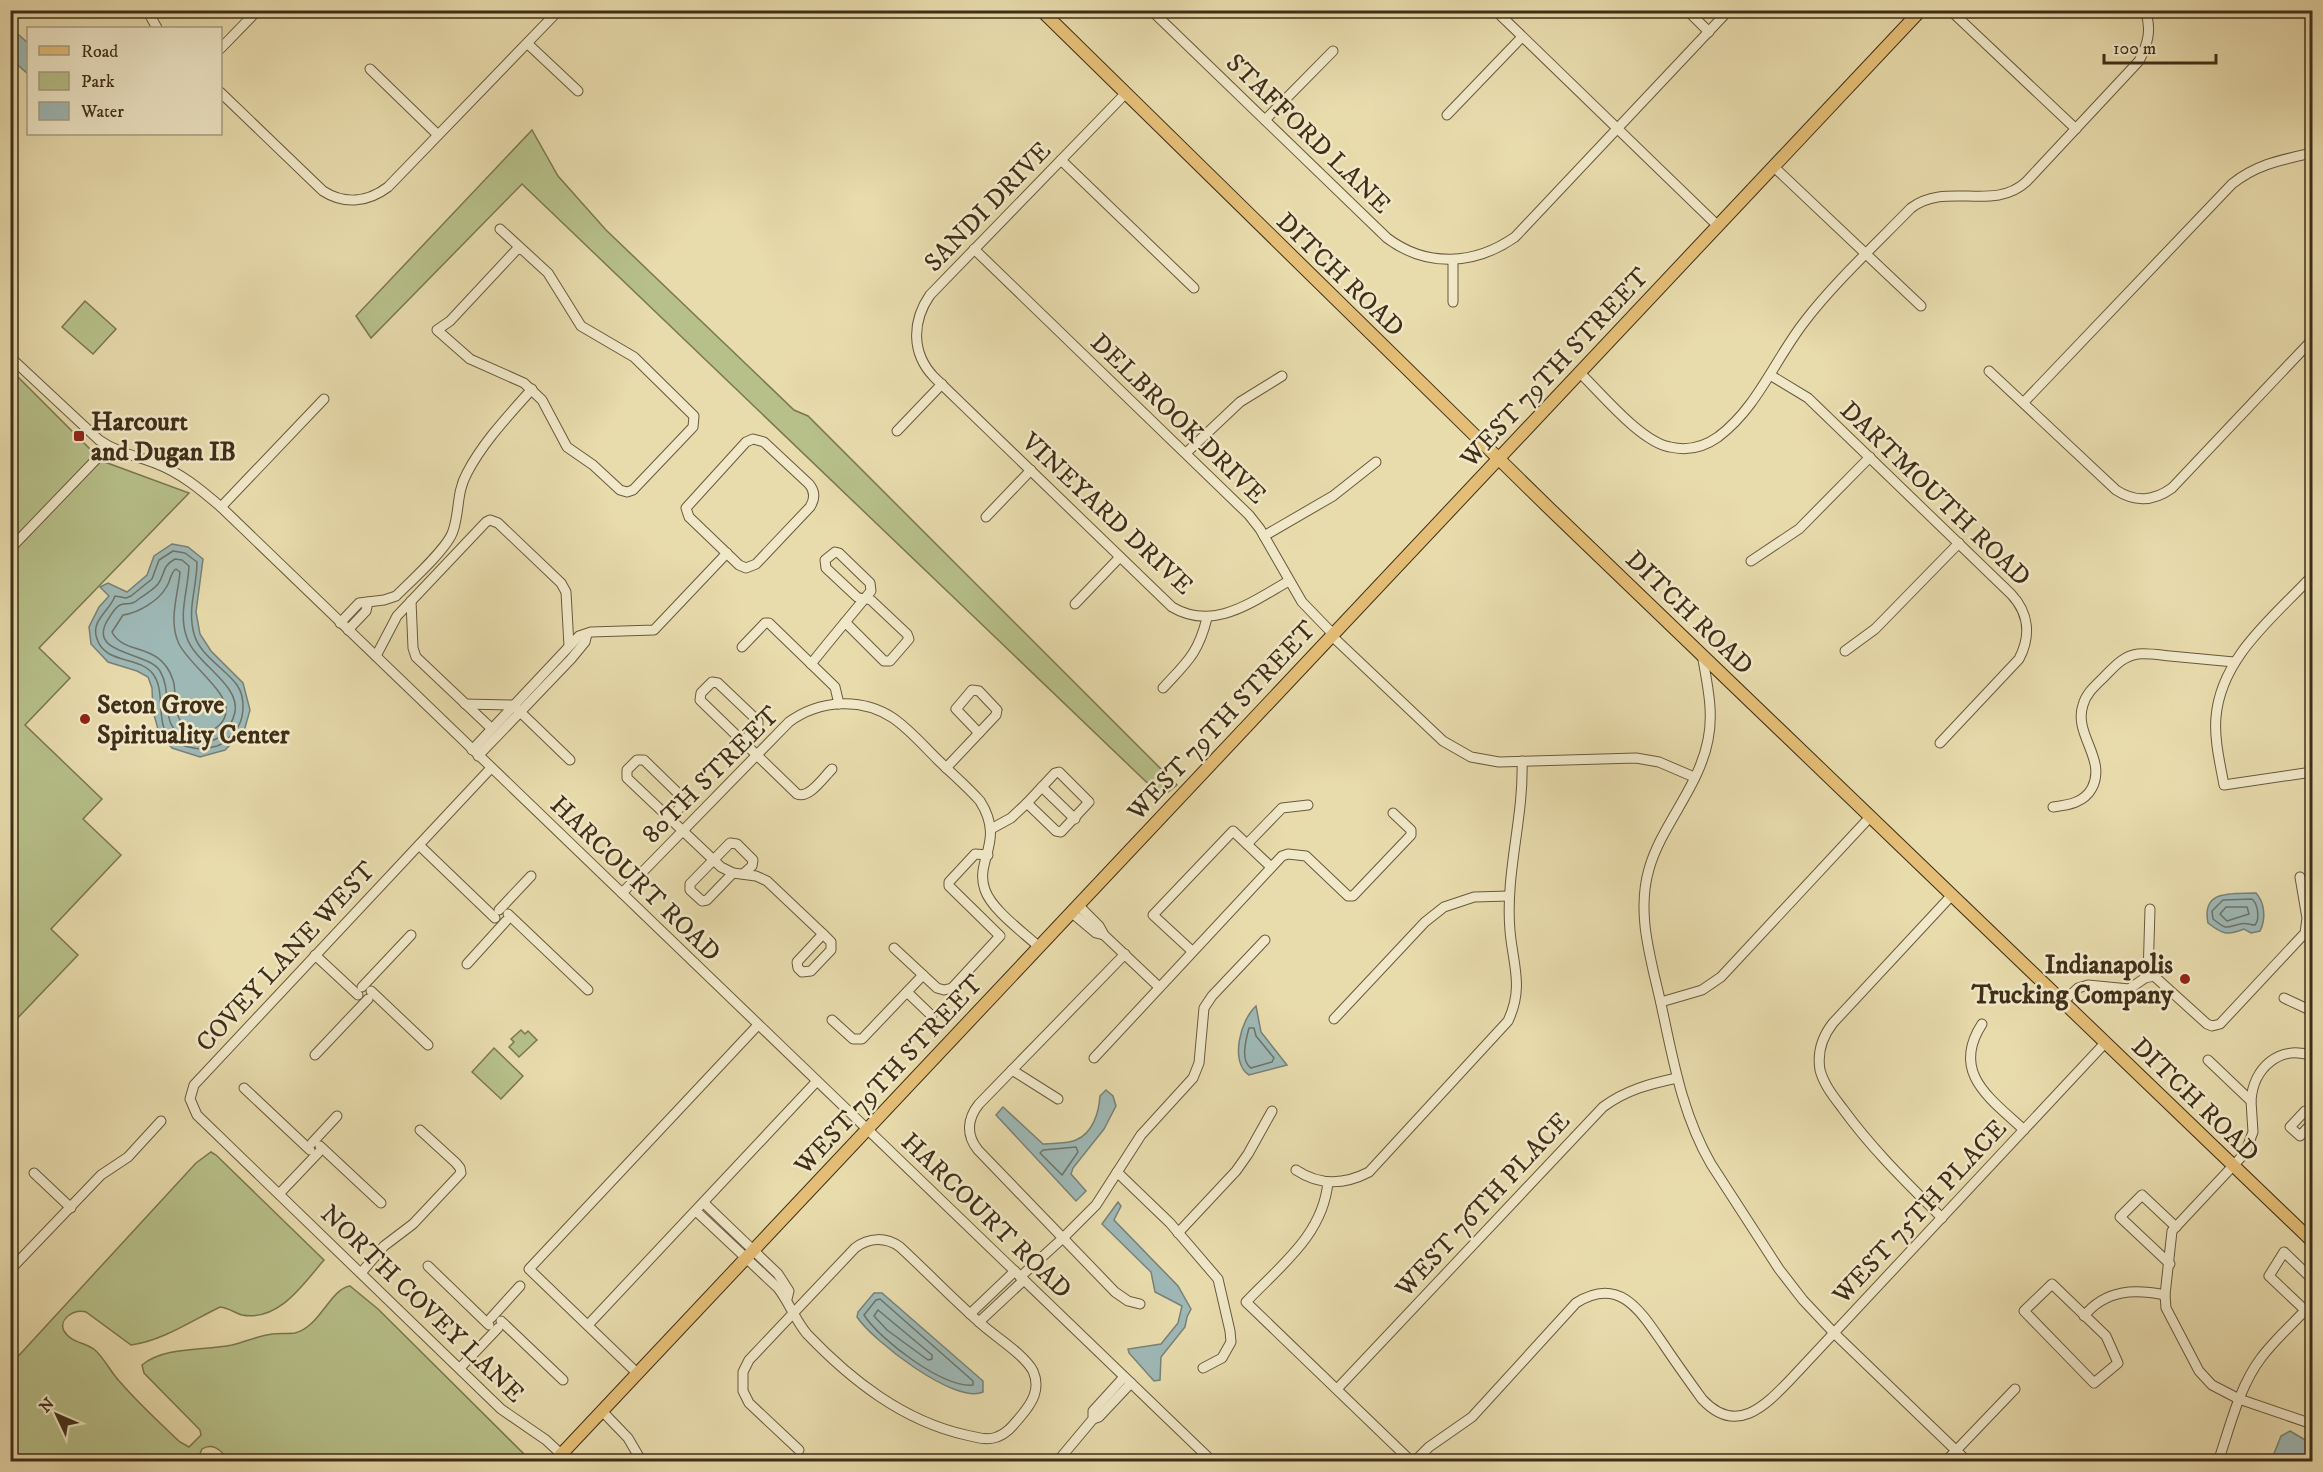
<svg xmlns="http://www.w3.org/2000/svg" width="2323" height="1472" font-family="'IM FELL DW Pica',serif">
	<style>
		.green { fill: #b7c089; stroke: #7b7750; stroke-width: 1.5 }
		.water { fill: #9eb8b6; stroke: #788177; stroke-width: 1.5 }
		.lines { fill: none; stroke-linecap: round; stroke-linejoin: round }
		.shore { stroke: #6e7367; stroke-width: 1.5 }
		.minor-casing { stroke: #69593d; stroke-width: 11 }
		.major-casing { stroke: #3f2e18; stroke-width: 14 }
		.minor { stroke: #f0e8c9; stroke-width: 9 }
		.major { stroke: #e4be76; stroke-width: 12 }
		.poi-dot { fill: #8f2418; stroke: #f0e8c9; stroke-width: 2 }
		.labels { text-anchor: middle; stroke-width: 5; stroke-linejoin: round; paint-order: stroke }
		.street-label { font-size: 26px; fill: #3f2e18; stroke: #f0e8c9 }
		.poi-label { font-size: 26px; font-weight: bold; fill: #3f2e18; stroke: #f0e8c9; text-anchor: start }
	</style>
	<rect width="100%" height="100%" fill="#e8dbac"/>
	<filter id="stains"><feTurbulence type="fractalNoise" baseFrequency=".00333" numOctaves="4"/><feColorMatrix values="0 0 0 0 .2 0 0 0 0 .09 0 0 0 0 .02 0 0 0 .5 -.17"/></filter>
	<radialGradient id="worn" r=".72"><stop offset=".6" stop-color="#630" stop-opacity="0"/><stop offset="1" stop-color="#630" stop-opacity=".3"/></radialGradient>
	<g class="green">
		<path d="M532 130 558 176 606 230 794 410 808 416 1177 785 1162 797 522 184 371 338 356 316Z"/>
		<path d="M85 301 116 329 93 354 62 327Z"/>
		<path d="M15 374 102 461 189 493 39 648 70 678 25 725 102 799 83 819 121 855 51 929 78 955 11 1025 10 378Z"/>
		<path d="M521 1030 525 1034 528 1031 537 1040 519 1057 509 1047 514 1042 511 1039Z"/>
		<path d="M494 1048 523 1076 501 1099 472 1072Z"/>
		<path d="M211 1152 216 1155 324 1260C303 1284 279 1322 242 1315 235 1313 229 1308 220 1307 193 1320 162 1341 131 1345L86 1312C75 1308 58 1319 64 1331 71 1343 85 1342 95 1350 105 1359 111 1373 121 1383 139 1404 160 1423 180 1442L189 1447 201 1435 200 1430 144 1373 142 1365C165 1346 203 1351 232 1345 245 1342 258 1336 272 1334 279 1333 288 1334 295 1333 320 1327 330 1289 350 1286L378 1309 531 1461H231C222 1453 214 1441 202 1449L197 1461H11V1364L196 1163Z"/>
	</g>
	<g class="water">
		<path d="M11 28 28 43V74L11 59Z"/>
		<path d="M172 544 188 547 203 559 196 612 200 634 211 651 243 683 250 710 244 731 225 750 200 757 172 748 159 733 153 711 152 688 148 677 137 671 108 662 91 644 89 627 99 607 109 596 100 587 108 583 127 592 147 575 154 556Z"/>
		<path d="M2256 893C2265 903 2266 919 2260 931L2251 933 2244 929C2227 936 2222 934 2208 923 2201 889 2232 894 2256 893Z"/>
		<path d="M1256 1006 1261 1032 1287 1065 1249 1075C1229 1062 1241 1019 1256 1006Z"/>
		<path d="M1106 1090 1113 1096 1116 1106 1104 1129 1073 1168 1071 1174 1086 1191 1076 1201 996 1115 1003 1107 1043 1144C1053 1143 1068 1144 1076 1140 1093 1133 1099 1112 1100 1096Z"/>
		<path d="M1118 1202 1121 1206 1114 1220 1178 1286 1191 1309 1187 1317 1185 1327 1161 1357 1160 1380 1154 1381 1129 1353 1128 1349 1161 1344 1178 1323 1182 1306 1155 1292 1151 1272 1102 1224Z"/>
		<path d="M874 1293H882L983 1381V1392C955 1405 872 1340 857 1317L858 1312Z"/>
		<path d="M2290 1431 2312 1444V1461H2271L2281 1436Z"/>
	</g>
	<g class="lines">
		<g class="shore">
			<path d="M173 551 185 553 197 562C197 588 187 608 194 634 200 656 226 669 237 685 246 698 245 721 234 732 229 738 224 744 217 746 201 750 198 750 182 745 149 734 169 695 153 674 138 655 106 665 97 639 90 620 110 611 115 596L126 598 131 596 152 579 159 560Z"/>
			<path d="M175 559 182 560 189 566C188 591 178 614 187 638 196 664 240 684 235 712 233 722 226 733 218 738 209 743 200 743 191 740 155 728 175 696 160 671 149 652 90 655 106 623 109 618 114 608 120 605 128 602 130 607 140 598 146 594 153 590 158 584 166 573 161 567 175 559Z"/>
			<path d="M176 569 180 572C178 596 168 620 179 644 189 664 227 691 226 710 226 735 181 746 176 707 174 698 176 689 173 680 160 641 124 656 112 632L123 615C138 613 159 601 167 586 171 580 170 573 176 569Z"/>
			<path d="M2252 899C2258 904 2260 919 2255 925 2250 925 2246 922 2240 924 2225 928 2227 930 2213 919L2212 911 2223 900Z"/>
			<path d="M2226 907H2247L2249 914 2227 921 2220 914Z"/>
			<path d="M1249 1028H1254L1256 1036 1274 1058 1272 1062 1251 1068C1240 1061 1246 1039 1249 1028Z"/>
			<path d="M1076 1147 1078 1152 1062 1175 1040 1153 1043 1150Z"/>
			<path d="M880 1299 973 1381V1385C943 1388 880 1340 864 1315L876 1300Z"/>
			<path d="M878 1310 932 1355V1359L928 1360 887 1330 874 1316Z"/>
		</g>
		<g class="minor-casing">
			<g id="minor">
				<path d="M147 10 157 28"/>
				<path d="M1151 10 1387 238C1427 268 1475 265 1515 237L1729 10"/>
				<path d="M1495 10 1718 226"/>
				<path d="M1687 10 1709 32"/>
				<path d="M1950 10 2076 129"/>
				<path d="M528 44 578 91"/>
				<path d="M220 49 258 10"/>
				<path d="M370 69 438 135"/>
				<path d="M220 92 323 191C345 205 368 202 388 187L559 10"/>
				<path d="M1125 94 930 295C912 321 911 353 934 377L1172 607C1214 632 1253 601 1289 581"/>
				<path d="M1447 115 1522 37"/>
				<path d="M1265 120 1333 51"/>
				<path d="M1061 160 1194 288"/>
				<path d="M1774 167 1921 306"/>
				<path d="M500 229 548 273 581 326 634 357 694 416 693 427 633 490 627 492 620 490 593 465 567 447 542 400 524 383 470 359 437 330 450 321 519 247"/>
				<path d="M974 249 1249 515 1260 529 1302 602 1333 634"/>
				<path d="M1453 260V302"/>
				<path d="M10 357 99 440C116 452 136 456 155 463 181 473 200 489 221 507L1213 1462"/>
				<path d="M1989 371 2116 490C2136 503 2154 501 2172 488L2312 340"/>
				<path d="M1580 373C1602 394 1641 442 1670 447 1687 451 1704 447 1718 437 1758 407 1775 359 1805 321 1834 283 1877 243 1911 208 1947 181 1993 212 2026 182L2139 61C2148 44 2152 29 2145 10"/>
				<path d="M1770 375 1808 398 2011 594C2029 613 2031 636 2019 659L1940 743"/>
				<path d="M2024 402 2232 184C2257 164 2281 160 2312 153"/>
				<path d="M897 431 942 384"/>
				<path d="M753 439 764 442 809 484C815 491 815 499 810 507L756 564 746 568 739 565 689 517 686 508 746 442Z"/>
				<path d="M1186 453 1240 402 1282 376"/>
				<path d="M221 507 324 399"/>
				<path d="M986 517 1031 470"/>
				<path d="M1264 536 1333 496 1376 462"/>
				<path d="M10 549 108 447"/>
				<path d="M1751 561 1799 529 1870 457"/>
				<path d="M2312 576C2274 617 2221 657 2216 717 2214 739 2220 763 2224 785L2312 772"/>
				<path d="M411 601 413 648 416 657 491 728"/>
				<path d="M1075 604 1120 557"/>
				<path d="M340 623 359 603 384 600 396 596C410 582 448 548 453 531 460 511 456 493 467 473 483 442 509 415 532 389"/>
				<path d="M348 630 366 611 368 602"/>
				<path d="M1332 636 1443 741 1471 757 1499 762 1636 758 1659 762 1694 777"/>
				<path d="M742 647 765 623H769L835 687 839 704"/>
				<path d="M1845 651 1875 629 1959 543"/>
				<path d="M1702 654C1707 683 1714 712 1708 740 1699 787 1662 824 1649 869 1636 914 1651 959 1661 1004 1673 1059 1682 1114 1711 1164L1779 1269 1803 1300 1834 1333 1968 1462"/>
				<path d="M376 656 397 616 486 522 490 520 498 523 561 583 566 592 569 646"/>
				<path d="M811 664C831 639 851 615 871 591L870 583 839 553 835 552 825 560 826 568 857 597C862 600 867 597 872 601L907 634 909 639 890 661H884L845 622"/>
				<path d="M1163 688C1187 662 1198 654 1207 618"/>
				<path d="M972 690 979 691 997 710 996 715 979 733 956 709Z"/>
				<path d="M465 704 513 705 570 760"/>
				<path d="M743 741 758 727V721L718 683 712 682 701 693 700 700 797 794C809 799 823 778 832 769"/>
				<path d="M472 750 579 636 591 632 654 630 727 553"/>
				<path d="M478 756 571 659 585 642 587 634"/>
				<path d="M491 768 194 1085 190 1099 197 1115 501 1409 546 1440 561 1454"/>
				<path d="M946 768 979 733"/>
				<path d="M1059 772 1089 802 1061 832 1056 831 1027 803 1055 773Z"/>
				<path d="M1042 787 1075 819"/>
				<path d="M2053 807C2068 805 2084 803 2092 788 2107 759 2073 734 2083 705 2086 693 2096 685 2105 676 2115 666 2123 656 2138 654 2148 653 2160 655 2170 656 2191 658 2213 660 2234 662"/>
				<path d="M670 819 683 804 684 799 644 760H637L627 770V778L721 867 733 873 756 876 767 881 823 934"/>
				<path d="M991 829 1011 818 1027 803"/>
				<path d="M1247 844 1282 808 1308 805"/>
				<path d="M419 845 495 918"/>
				<path d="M733 873 707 900 702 901 690 890V884L730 843 737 844 753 860 752 866 743 874"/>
				<path d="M622 893 789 722C819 700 861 697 893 718 909 729 923 745 937 759 951 773 967 786 980 801 1006 842 974 860 985 890 992 910 1023 932 1039 947"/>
				<path d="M1078 905 1099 926 1104 935 1159 987"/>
				<path d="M499 910 531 876"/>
				<path d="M1071 912 1096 933 1104 935"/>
				<path d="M508 914 588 990"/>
				<path d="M823 934 831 942V950L811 971 802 972 798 968 797 962Z"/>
				<path d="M894 948 937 988 944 990 952 988 1000 936 949 886V882L975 854 988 855"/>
				<path d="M1192 951 1153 915 1233 831 1271 867"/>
				<path d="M1125 954 979 1104C967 1119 966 1135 978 1150L1115 1292 1128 1301 1140 1304"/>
				<path d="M315 955 358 995"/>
				<path d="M467 964 506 921"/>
				<path d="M2148 976 2150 909"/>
				<path d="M362 987 411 935"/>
				<path d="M371 991 428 1045"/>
				<path d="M907 992 932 1016"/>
				<path d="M2284 998 2312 1011"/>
				<path d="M1661 1002 1702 990 1721 977 1870 817"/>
				<path d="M2063 1002 2078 988 2088 985 2129 989 2145 978 2154 976 2207 1024 2212 1026 2220 1024 2305 933 2307 918 2300 877"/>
				<path d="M1334 1019 1425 922 1444 907 1474 897 1509 896"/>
				<path d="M832 1020 853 1039H862L923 975"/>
				<path d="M1982 1024C1950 1073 1991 1099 2024 1130"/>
				<path d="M315 1055 368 999"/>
				<path d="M1094 1058 1282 856 1288 854 1306 856 1348 896H1353L1411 835V830L1393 813"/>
				<path d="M2208 1060 2251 1101 2253 1132 2245 1153 2172 1231 2165 1295 2166 1308 2199 1371 2212 1385 2239 1399 2312 1424"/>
				<path d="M1012 1070 1058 1099"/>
				<path d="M244 1088 310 1150"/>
				<path d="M2251 1101C2253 1068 2280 1044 2312 1056"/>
				<path d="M2312 1118 2305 1111 2290 1127 2300 1136 2312 1123"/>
				<path d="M312 1143 337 1116"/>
				<path d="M320 1146 381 1203"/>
				<path d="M1296 1170C1320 1186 1344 1185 1369 1172L1508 1021C1524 987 1513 965 1510 931 1505 873 1524 818 1522 761"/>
				<path d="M1117 1172 1170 1223 1218 1279 1230 1331 1231 1342 1222 1358 1203 1368"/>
				<path d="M34 1173 71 1208"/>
				<path d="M1328 1182C1323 1235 1280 1266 1246 1302L1412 1462"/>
				<path d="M279 1194 318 1153"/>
				<path d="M704 1203 778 1274 789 1291 787 1299"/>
				<path d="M696 1211 778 1288C789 1302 795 1320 807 1334 851 1380 903 1421 966 1435 976 1437 987 1441 997 1437 1008 1433 1014 1424 1021 1416 1032 1403 1041 1389 1033 1371 1024 1354 994 1336 979 1322 952 1298 927 1272 900 1247 886 1237 869 1237 855 1248L749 1360 743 1372V1391L749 1403 799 1450"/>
				<path d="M1942 1218C1907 1183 1872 1149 1843 1109 1834 1097 1824 1085 1820 1070 1817 1052 1822 1037 1833 1023L1952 895"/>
				<path d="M1178 1233 1236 1171 1248 1154 1272 1111"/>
				<path d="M2170 1264 2120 1217 2142 1195 2176 1227"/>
				<path d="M428 1266 489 1325"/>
				<path d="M10 1270 101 1175 128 1157 161 1121"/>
				<path d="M361 1273 384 1246 413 1224 461 1173 460 1168 456 1163 420 1130"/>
				<path d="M1020 1277 1063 1238 1096 1205 1141 1135 1193 1078 1199 1063 1204 1008 1212 996 1265 940"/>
				<path d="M2052 1284 2106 1336 2118 1363 2094 1383 2024 1311Z"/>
				<path d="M2306 1311 2269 1276 2284 1252 2312 1279"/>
				<path d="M970 1314 1015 1271"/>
				<path d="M2084 1316C2106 1289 2135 1289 2165 1295"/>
				<path d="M491 1318 520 1286"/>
				<path d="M501 1321 563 1380"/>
				<path d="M979 1322 1024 1280"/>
				<path d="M588 1325 817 1081"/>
				<path d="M10 1329 11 1330"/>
				<path d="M460 1368 498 1328"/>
				<path d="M637 1373 529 1269 758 1025"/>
				<path d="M1337 1389 1603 1107C1626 1090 1649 1084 1677 1078"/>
				<path d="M602 1411 628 1438 642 1462"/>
				<path d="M1093 1419 1099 1417 1131 1383"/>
				<path d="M1057 1462 1093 1419V1411L1124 1377"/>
				<path d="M1414 1462 1429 1447 1472 1417 1576 1303C1620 1275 1641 1312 1664 1345 1676 1363 1689 1381 1702 1399 1736 1436 1765 1406 1790 1380L2105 1043"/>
				<path d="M1945 1462 2015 1389"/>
				<path d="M2218 1462C2230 1427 2239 1387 2261 1358 2276 1338 2296 1321 2312 1303"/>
			</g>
		</g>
		<g class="major-casing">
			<g id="major">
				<path d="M1041 10 1551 510 2312 1241"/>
				<path d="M554 1462 1921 10"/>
			</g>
		</g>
		<use href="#minor" class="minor"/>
		<use href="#major" class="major"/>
	</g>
	<g class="poi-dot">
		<rect x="73" y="430" width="12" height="12" rx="3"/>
		<circle cx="85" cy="719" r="6"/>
		<circle cx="2185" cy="979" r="6"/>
	</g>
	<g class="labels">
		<g class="street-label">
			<text transform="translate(1309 133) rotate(44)" y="9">STAFFORD LANE</text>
			<text transform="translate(987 206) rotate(-46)" y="9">SANDI DRIVE</text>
			<text transform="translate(1341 274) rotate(44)" y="9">DITCH ROAD</text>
			<text transform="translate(1554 367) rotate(-47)" y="9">WEST 79TH STREET</text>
			<text transform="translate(1179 418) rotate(44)" y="9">DELBROOK DRIVE</text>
			<text transform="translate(1936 493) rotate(44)" y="9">DARTMOUTH ROAD</text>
			<text transform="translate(1108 513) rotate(43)" y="9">VINEYARD DRIVE</text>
			<text transform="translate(1690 612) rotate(44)" y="9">DITCH ROAD</text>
			<text transform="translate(1221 720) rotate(-47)" y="9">WEST 79TH STREET</text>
			<text transform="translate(710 774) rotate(-45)" y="9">80TH STREET</text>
			<text transform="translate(636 878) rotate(44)" y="9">HARCOURT ROAD</text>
			<text transform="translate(285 956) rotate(-47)" y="9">COVEY LANE WEST</text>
			<text transform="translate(888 1074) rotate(-47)" y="9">WEST 79TH STREET</text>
			<text transform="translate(2196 1099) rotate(44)" y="9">DITCH ROAD</text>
			<text transform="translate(1482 1204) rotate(-47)" y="9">WEST 76TH PLACE</text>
			<text transform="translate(1919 1211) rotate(-47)" y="9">WEST 75TH PLACE</text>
			<text transform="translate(987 1215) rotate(44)" y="9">HARCOURT ROAD</text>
			<text transform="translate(423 1303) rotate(44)" y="9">NORTH COVEY LANE</text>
		</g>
		<g class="poi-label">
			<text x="91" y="430">Harcourt<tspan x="91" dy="30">and Dugan IB</tspan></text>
			<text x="97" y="713">Seton Grove<tspan x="97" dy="30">Spirituality Center</tspan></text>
			<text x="2173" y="973" text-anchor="end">Indianapolis<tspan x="2173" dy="30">Trucking Company</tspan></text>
		</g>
	</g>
	<rect width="2323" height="1472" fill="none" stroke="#e8dbac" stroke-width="36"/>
	<rect x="12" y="12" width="2299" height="1448" fill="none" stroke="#3f2e18" stroke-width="3"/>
	<rect x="18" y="18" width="2287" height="1436" fill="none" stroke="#3f2e18" stroke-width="1.5"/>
	<rect x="27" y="27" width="195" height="108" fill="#f0e8c9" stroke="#a99e82" stroke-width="1.5"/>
	<rect x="39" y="46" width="30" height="9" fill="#e4be76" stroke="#a99e82" stroke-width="1.5"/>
	<text x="81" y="57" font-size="18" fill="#3f2e18">Road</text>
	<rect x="39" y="72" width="30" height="18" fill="#b7c089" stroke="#a99e82" stroke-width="1.5"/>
	<text x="81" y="87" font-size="18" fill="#3f2e18">Park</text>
	<rect x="39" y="102" width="30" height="18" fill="#9eb8b6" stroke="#a99e82" stroke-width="1.5"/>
	<text x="81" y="117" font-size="18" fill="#3f2e18">Water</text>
	<g transform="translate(57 1415) rotate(314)" stroke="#f0e8c9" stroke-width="4.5" paint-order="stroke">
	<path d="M0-4.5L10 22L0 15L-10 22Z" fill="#3f2e18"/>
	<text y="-9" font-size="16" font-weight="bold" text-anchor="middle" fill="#3f2e18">N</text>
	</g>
	<path d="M2104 54v9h112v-9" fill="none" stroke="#3f2e18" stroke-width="3"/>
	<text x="2113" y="54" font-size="18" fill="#3f2e18" stroke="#f0e8c9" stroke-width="4.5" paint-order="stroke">100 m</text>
	<rect width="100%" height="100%" filter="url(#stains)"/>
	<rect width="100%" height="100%" fill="url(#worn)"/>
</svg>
